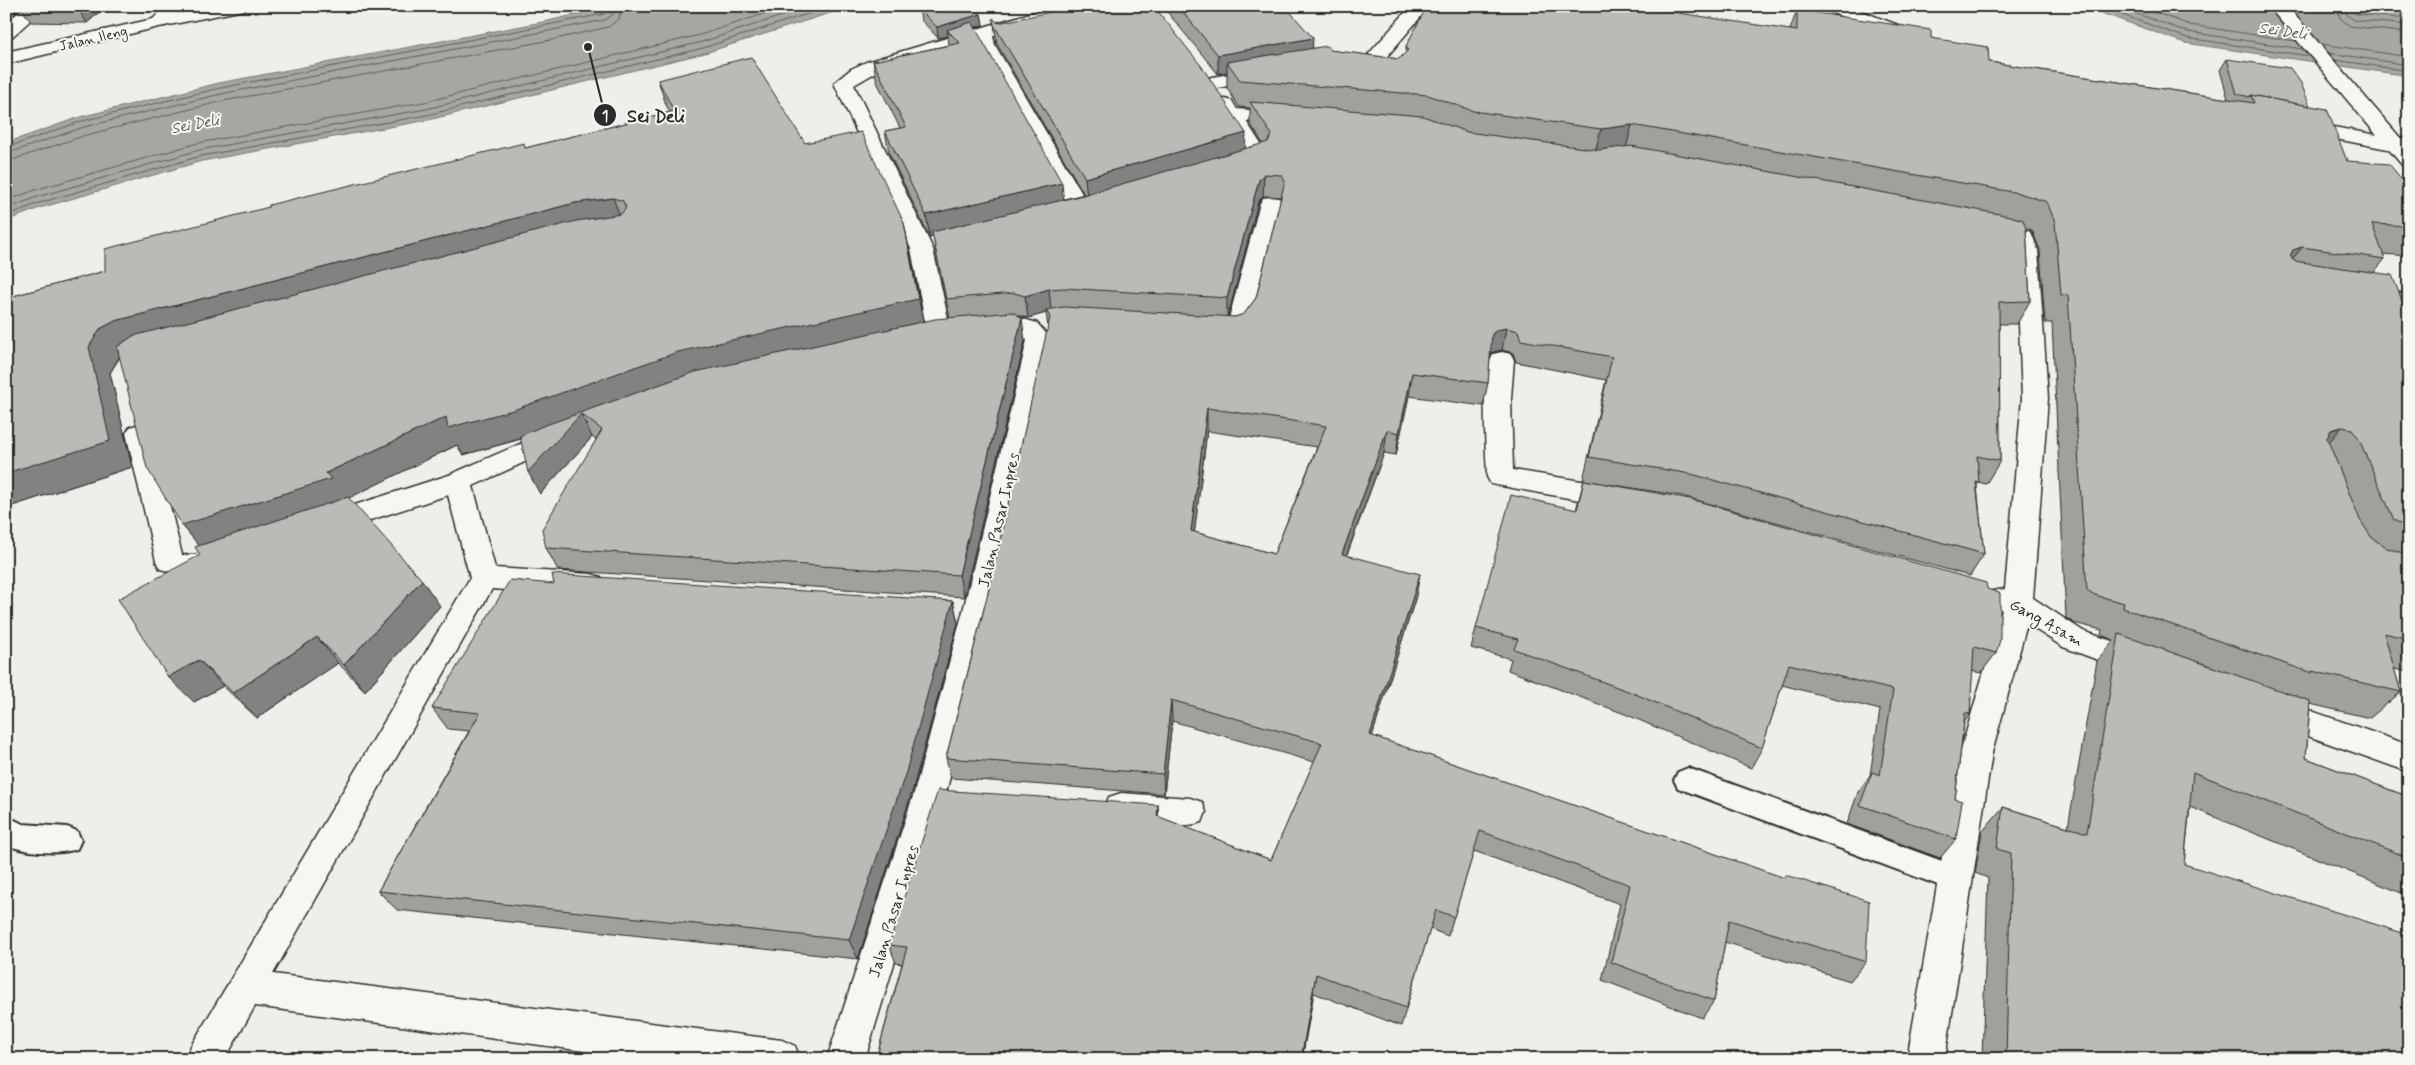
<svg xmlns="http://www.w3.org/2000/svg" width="2415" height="1065" font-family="Mynerve,sans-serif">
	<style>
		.water { fill: #a6a6a3; stroke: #757573 }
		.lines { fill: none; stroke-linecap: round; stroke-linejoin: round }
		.shore { stroke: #5c5c5b; stroke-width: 1 }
		.lane-casing { stroke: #2b2b2b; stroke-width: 4 }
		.street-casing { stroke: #2b2b2b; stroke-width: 3 }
		.secondary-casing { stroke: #2b2b2b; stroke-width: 3 }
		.primary-casing { stroke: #2b2b2b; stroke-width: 3 }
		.lane { fill: #f6f6f2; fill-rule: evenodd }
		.street { fill: #f6f6f2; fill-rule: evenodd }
		.secondary { fill: #f6f6f2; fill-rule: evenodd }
		.primary { fill: #f6f6f2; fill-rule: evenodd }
		.wall { fill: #a0a09d; stroke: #2b2b2b; fill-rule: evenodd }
		.shaded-wall { fill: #828280; stroke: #2b2b2b }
		.building { fill: #babab7; stroke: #2b2b2b; fill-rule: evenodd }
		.labels { text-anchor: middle; stroke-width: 4; stroke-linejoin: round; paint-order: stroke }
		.far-street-label { font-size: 14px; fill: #2b2b2b; stroke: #f6f6f2 }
		.far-water-label { font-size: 15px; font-style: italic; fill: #565655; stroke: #f6f6f2 }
		.street-label { font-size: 16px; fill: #2b2b2b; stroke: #f6f6f2 }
		.leader { fill: none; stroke: #2b2b2b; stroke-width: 2 }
		.callout-dot { fill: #2b2b2b; stroke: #f6f6f2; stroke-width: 2 }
		.mark-label { font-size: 15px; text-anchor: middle; font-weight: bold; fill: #fff }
		.callout-label { font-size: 18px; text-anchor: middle; font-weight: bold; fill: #2b2b2b; stroke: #f6f6f2; stroke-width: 4; stroke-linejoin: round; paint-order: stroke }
	</style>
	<rect width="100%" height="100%" fill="#eeeeea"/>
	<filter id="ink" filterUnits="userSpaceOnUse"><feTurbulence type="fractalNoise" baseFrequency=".02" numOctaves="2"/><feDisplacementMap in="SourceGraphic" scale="10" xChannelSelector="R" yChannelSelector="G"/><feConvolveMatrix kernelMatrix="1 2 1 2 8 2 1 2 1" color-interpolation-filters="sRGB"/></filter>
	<g filter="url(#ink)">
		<g class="water">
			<path d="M613 6H852L705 53 428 120 202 161 40 208 6 221V143L80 117 219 83 548 21Z"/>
			<path d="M2082 6H2334L2409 14V76L2185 43Z"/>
		</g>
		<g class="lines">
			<g class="shore">
				<path d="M2097 6 2187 38 2309 56"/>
				<path d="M2115 6 2188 32 2303 49"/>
				<path d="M2138 6 2190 25 2296 41"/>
				<path d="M2337 6 2340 18 2350 26 2409 33"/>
				<path d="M2345 6 2347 15 2354 20 2409 25"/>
				<path d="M2351 6 2352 11 2356 14 2409 19"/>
				<path d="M2322 44 2409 57"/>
				<path d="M2329 53 2409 65"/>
				<path d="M2335 60 2409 71"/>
				<path d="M6 148 82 121 220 88 604 14 608 6"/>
				<path d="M6 154 84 127 221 94 605 20 612 15 615 6"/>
				<path d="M6 162 86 135 223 101 551 40 608 27 619 19 622 6"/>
				<path d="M6 201 35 190 198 143 424 102 700 35 788 6"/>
				<path d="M6 209 37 197 199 150 426 109 702 42 812 6"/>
				<path d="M6 216 39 203 201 156 427 115 703 48 832 6"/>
			</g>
			<g class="lane-casing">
				<g id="lane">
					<path d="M2368 289 2409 295V307L2361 299 2358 295 2361 291Z"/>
					<path d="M1688 768 1964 869 1969 878 1964 887 1954 891 1678 788 1674 780 1678 772Z"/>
					<path d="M6 816 23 824 67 827 77 831 81 840 77 849C61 855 22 853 6 844Z"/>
				</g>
			</g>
			<g class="street-casing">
				<g id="street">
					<path d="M26 6H46L12 37 6 38V23Z"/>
					<path d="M166 6H186L165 26H153L150 22Z"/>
					<path d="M1054 6H1083L1080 10 993 36 995 45 1091 209 1088 214 1080 215 1072 214 1069 209 976 41 880 70 854 85 933 249 949 323 1017 317 1037 323 1051 339 991 611 946 793 865 1059H827L914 793 963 611 1027 340 1017 333 939 340 931 337 927 332 911 249 834 83 851 69 866 62Z"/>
					<path d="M1411 6H1430L1373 73H1359L1357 69 1359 65Z"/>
					<path d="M1822 6H1848L1916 32 1919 36 1916 40H1904L1825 10Z"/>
					<path d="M1264 68 1271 70 1274 74 1271 78 1212 89 1205 87 1202 83 1205 79 1212 77Z"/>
					<path d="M1225 99 1232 101 1237 109 1287 113 1294 115 1297 119 1294 123 1287 125 1246 121 1270 158 1267 162 1238 170 1231 168 1228 164 1231 160 1248 155 1215 105 1218 101Z"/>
					<path d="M2301 121 2393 138H2409V150H2393L2294 131 2291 127 2294 123Z"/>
					<path d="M1271 197 1279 198 1282 203 1251 326C1241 342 1222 339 1206 334L1202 329 1206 324 1228 322 1260 203 1263 198Z"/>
					<path d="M2020 229 2031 232 2038 250 2048 398 2033 598 2083 631 2152 655 2156 664 2152 673 2141 676 2063 647 2027 624 1992 753 1945 1059H1907L1960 753 2002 610 1992 607 1988 599 1992 591 2005 589 2022 398 2016 250 2009 236 2012 231Z"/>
					<path d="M1502 352 1511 354 1514 360 1511 398 1513 470 1618 487 1627 490 1631 497 1627 504 1618 507 1491 484 1487 477C1486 449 1480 376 1493 354Z"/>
					<path d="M139 424 148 427 152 433 182 555C198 557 210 549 225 553L229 561 225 569 192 577 160 569 156 561 126 433 130 427Z"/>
					<path d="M557 428 566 431 570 437 566 443 473 486 495 568 591 574 601 577 605 585 601 593 591 596 492 589 273 974 782 1040 795 1046 800 1059H642L255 1006 225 1059H186L191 1046 470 578 448 495 327 534 317 531 313 524 317 517 449 475Z"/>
					<path d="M2274 698 2409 745V772L2263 720 2259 711 2263 702Z"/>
					<path d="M1121 793 1190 798 1202 802 1206 812 1202 822C1180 830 1131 825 1109 817L1105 807 1109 797Z"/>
				</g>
			</g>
			<g class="secondary-casing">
				<path id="secondary" d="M211 6H248L245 10 239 11 159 27 6 64V52Z"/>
			</g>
			<g class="primary-casing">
				<path id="primary" d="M2268 6H2287L2409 148V167L2402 165Z"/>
			</g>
			<use href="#lane" class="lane"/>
			<use href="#street" class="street"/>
			<use href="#secondary" class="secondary"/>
			<use href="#primary" class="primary"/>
		</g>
		<g class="wall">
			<path d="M24 6H106L87 23 31 22 21 8Z"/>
			<path d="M1164 6H1285L1312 48 1399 59 1406 52V46L1790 30 1797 10 1931 38 1989 62 2228 99 2220 70 2227 59 2310 106 2347 161 2409 188V256L2383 254 2385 259 2374 272 2409 318V672L2394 669 2401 692 2370 718 2310 704 2306 758 2409 797V896L2190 807 2184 864 2409 1059H1982L1988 878 1975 873 1982 832 2003 807 2068 827 2097 661 2114 640 2101 635 2102 630 2074 623 2066 618 2052 323H2045L2040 250 2032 230 2026 228 2030 301 2017 324H1999L2000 461 1986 484 1978 482 1977 486 1984 554 1970 576 1682 496 1583 480 1606 380 1516 362 1513 353 1502 350 1493 352 1490 354 1488 383 1483 406 1409 396 1396 455 1384 453 1347 555 1416 596 1372 736 1784 878 1785 875 1866 962 1850 981 1725 942 1714 1001 1702 1018 1602 980 1620 904 1474 851 1448 936 1430 929 1401 1026 1314 993 1302 1059H876L902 964 896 963 889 945 1159 817 1271 860 1314 762 1172 721 1164 794 951 778 946 758 989 589 1048 328 1046 313 1028 318 1018 315 1025 341 964 597 558 570 546 548 596 440 592 437 540 494 521 439 463 455 457 445 348 498 440 606 365 691 338 663 257 718 223 686 194 702 200 555 199 545 182 525 120 357 110 373 132 467 6 508V298L105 271 526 148 670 112 666 105 658 80 805 143 904 223 923 322 950 318 933 237 930 238 889 153 885 131 900 128 877 82 873 61 949 45 948 36 938 38 921 20 919 9 981 14 983 25 975 28 1064 199 1084 194 997 44 993 18 998 23 1245 149 1263 144 1250 123V108L1239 107 1227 88V72L1218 74 1164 8ZM1263 196 1281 197 1256 298 1244 314 1235 317H1227L1258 202ZM1207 431 1317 447 1274 554 1194 532Z"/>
			<path d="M1584 480 1996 653 1981 673 1972 671 1970 714 1964 723 1955 799 1956 839 1940 858 1847 824 1858 792 1870 775 1880 710 1782 685 1762 748 1751 768 1625 714 1508 670 1511 659 1471 648 1476 628 1576 510Z"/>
			<path d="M554 584 953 601 958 623 912 792 858 959 397 910 378 891 469 731 448 729 432 708Z"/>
		</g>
		<g class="shaded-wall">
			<path d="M6 6H23L6 21Z"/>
			<path d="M81 6H106L87 23 78 9Z"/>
			<path d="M981 14 983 25 951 35 947 30 948 36 938 38 937 27Z"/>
			<path d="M1313 38 1312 57 1227 62V72L1218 74V55Z"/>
			<path d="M1632 125 1625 152 1594 156 1601 129Z"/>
			<path d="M1246 133 1245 154 1087 199 1085 178Z"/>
			<path d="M1264 174 1263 196 1258 202 1227 320V298L1259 180Z"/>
			<path d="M1062 183 1064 205 930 238 926 215Z"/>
			<path d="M613 198 623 224 120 356 110 373 132 467 6 508V473L100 329 115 321 575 203Z"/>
			<path d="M904 223 924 326 581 414 592 437 540 494 528 472 527 437 463 455 457 445 345 500 204 552 182 525 326 473 446 417Z"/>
			<path d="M2302 247 2281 275 2293 250Z"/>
			<path d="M1049 289 1051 311 1046 310V313L1028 318 1025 296Z"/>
			<path d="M1022 318 1025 341 964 597 959 575Z"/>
			<path d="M1506 328 1502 350 1493 352 1488 357 1492 334 1497 330Z"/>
			<path d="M1412 373 1409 396 1396 455 1399 433Z"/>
			<path d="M1207 408V431L1192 553 1191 531Z"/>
			<path d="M2342 427 2318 455 2331 430Z"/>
			<path d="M1387 430 1384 453 1339 576 1342 554Z"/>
			<path d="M1420 574 1416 596 1366 756 1370 735Z"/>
			<path d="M422 580 440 606 365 691 344 665Z"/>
			<path d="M953 601 958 623 912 792 858 959 849 940Z"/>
			<path d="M317 637 338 663 257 718 233 693Z"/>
			<path d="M199 660 223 686 194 702 168 677Z"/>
			<path d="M1171 700 1172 721 1164 794 1163 774Z"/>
			<path d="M1158 805 1159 826 1157 816Z"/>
			<path d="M1316 974 1302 1059H1301Z"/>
		</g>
		<g class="building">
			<path d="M24 6H81L78 9 21 8Z"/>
			<path d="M930 6H973L981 14 937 27 919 9Z"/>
			<path d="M1079 6H1154L1202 67 1246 133 1085 178 994 25 993 18 998 23Z"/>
			<path d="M1178 6H1285L1313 38 1218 55Z"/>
			<path d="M1427 6H1633L1797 31V10L1931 30V38L1988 47 1989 62 2254 103 2251 95 2327 109 2347 161 2389 164 2409 188V226L2372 224 2385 259 2302 247 2293 250 2290 256 2294 261 2392 275 2409 318V528L2394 520 2358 437 2352 429 2342 427 2331 430 2327 438 2360 520 2372 538 2387 548 2409 555V639L2384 633 2401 692 2312 671V673L2123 608 2124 603 2095 595 2087 590 2068 295H2061L2055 222 2047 202 2019 193 1632 125 1601 129 1473 111 1428 95 1240 80 1227 62 1327 46 1330 50 1399 59 1408 50 1406 46Z"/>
			<path d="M972 22 1062 183 926 215 885 131 906 127 873 61 960 43 947 30Z"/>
			<path d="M751 57 805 143 861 132 904 223 918 299 678 352 513 410 448 428 446 417 326 473 331 479 182 525 147 468 117 347 133 336 576 221 621 214 626 208 623 201 613 198 575 203 115 321 100 329 89 347 110 441 6 473V298L105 271V249L269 207V205L396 174 524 143 525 148 674 111 658 80Z"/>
			<path d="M2227 59 2290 68 2301 83 2310 106 2251 95 2250 97 2237 94Z"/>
			<path d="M1250 102 1423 116 1467 132 1599 150 1631 146 2010 216 2023 220 2026 228 2030 301 1999 302 2000 461 1977 456 1979 483 1976 482 1984 554 1691 474 1589 457 1612 357 1521 340 1518 331 1506 328 1497 330 1492 334 1488 383 1412 373 1399 433 1387 430 1342 554 1420 574 1370 735 1785 878V875L1869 901 1866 962 1729 920 1714 1001 1611 962 1630 885 1480 831 1454 917 1436 910 1406 1008 1316 974 1301 1059H876L907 947 889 945 938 790 1158 805 1157 816 1271 860 1322 743 1171 700 1163 774 946 758 989 589 1050 317 1046 310 1064 307 1235 317 1244 314 1256 298 1285 181 1282 175 1264 174 1259 180 1227 298 1064 288 1049 289 1025 296 1014 293 946 299 932 232 1087 194 1268 142 1272 135ZM1207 408 1326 426 1274 554 1191 531Z"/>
			<path d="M1013 312 1022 318 959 575 546 548 542 529 602 430 581 414 528 472 520 436 540 427 695 372 935 319Z"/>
			<path d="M1584 480 1690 499 1986 583 1987 589 2000 593V640L1996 653 1974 647 1970 714 1965 713 1955 799 1962 801 1956 839 1860 805 1872 772 1880 775 1893 690 1789 664 1762 748 1633 693 1514 649 1518 639 1476 628 1511 495 1577 510Z"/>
			<path d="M348 497 422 580 344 665 317 637 233 693 199 660 168 677 118 599 200 555 195 547Z"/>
			<path d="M552 574 953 601 906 772 849 940 378 891 480 713 432 708 510 580 554 584Z"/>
			<path d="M2119 634 2310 701 2306 758 2409 797V858L2193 772 2184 864 2409 935V1059H2378L2358 1051 2359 1059H2006L2011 853 1997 849 2003 807 2087 833Z"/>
		</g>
	</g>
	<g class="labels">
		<g class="far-street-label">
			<text transform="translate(93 38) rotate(-13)" y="5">Jalan Ileng</text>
		</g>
		<g class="far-water-label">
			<text transform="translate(2283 31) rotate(8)" y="5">Sei Deli</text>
			<text transform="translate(195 124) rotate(-11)" y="5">Sei Deli</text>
		</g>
		<g class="street-label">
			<text transform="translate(998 520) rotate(-77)" y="6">Jalan Pasar Inpres</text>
			<text transform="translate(2047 622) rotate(29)" y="6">Gang Asam</text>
			<text transform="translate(893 911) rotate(-73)" y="6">Jalan Pasar Inpres</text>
		</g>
	</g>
	<path class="leader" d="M588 47L605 115"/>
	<g class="callout-dot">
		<circle cx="588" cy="47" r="5"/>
		<circle cx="605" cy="115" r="12"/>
	</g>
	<g class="mark-label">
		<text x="605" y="121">1</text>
	</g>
	<g class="callout-label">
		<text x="656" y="122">Sei Deli</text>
	</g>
	<rect width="2415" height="1065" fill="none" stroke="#f6f6f2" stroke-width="25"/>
	<rect x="12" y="12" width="2390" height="1040" fill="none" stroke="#2b2b2b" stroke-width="2" filter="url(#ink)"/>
</svg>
